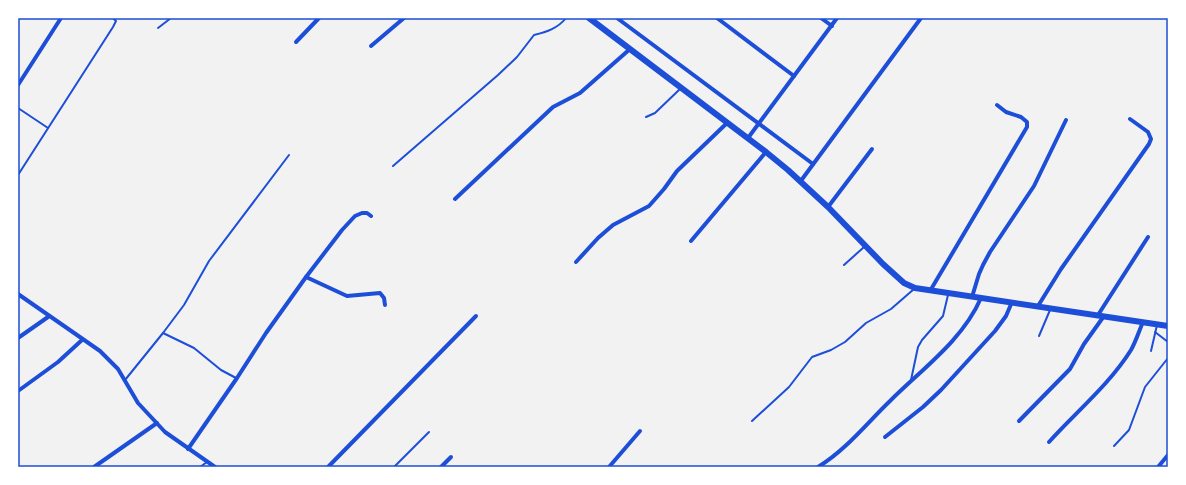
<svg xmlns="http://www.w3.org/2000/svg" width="1186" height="485" font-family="'IBM Plex Serif',serif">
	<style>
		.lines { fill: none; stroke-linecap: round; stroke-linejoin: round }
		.service { stroke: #1d4ed8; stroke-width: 2 }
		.minor { stroke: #1d4ed8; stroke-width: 4 }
		.primary { stroke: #1d4ed8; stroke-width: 6 }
		.neatline { fill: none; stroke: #1d4ed8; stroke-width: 1.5 }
	</style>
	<rect width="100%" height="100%" fill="#f2f2f2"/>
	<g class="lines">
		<g class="service">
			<path d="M158 28 171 18"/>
			<path d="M18 108 48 128"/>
			<path d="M646 117 655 113 680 89"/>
			<path d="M393 166 498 75 517 57 534 35C547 32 558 28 566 18"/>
			<path d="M18 175 113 27 116 21 113 18"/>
			<path d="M844 265 864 247"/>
			<path d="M1155 332 1168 342"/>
			<path d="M163 333 194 348 221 370 236 378"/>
			<path d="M1039 336 1050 310"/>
			<path d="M1151 351 1157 325"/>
			<path d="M125 380 163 333 184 305 209 261 289 155"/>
			<path d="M911 380 918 347 922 340 943 316 948 295"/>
			<path d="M752 421 789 387 812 357 831 350 845 342 866 323 891 309 914 289"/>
			<path d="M1114 446 1129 430 1145 387 1168 358"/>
			<path d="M200 467 207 462"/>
			<path d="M394 467 429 432"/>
		</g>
		<g class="minor">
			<path d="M617 18 813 164"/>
			<path d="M717 18 794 76"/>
			<path d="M821 18 832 26"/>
			<path d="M296 42 319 18"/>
			<path d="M371 46 404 18"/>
			<path d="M18 85 61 18"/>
			<path d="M748 138 837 18"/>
			<path d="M800 182 921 18"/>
			<path d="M455 199 553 107 580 93 630 49"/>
			<path d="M828 207 872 149"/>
			<path d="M691 241 766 152"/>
			<path d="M576 262 598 238 613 225 649 206 664 189 677 171 727 123"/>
			<path d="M306 277 347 296 380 293 384 298 385 305"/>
			<path d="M930 291 1027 127V122L1021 117 1006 112 997 105"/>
			<path d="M18 294 100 351 118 369 138 403 165 432 215 467"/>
			<path d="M972 297 979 274 983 265 990 252 1034 186 1066 120"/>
			<path d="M1038 306 1061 269 1149 144 1151 139 1148 132 1130 119"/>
			<path d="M1098 315 1148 237"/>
			<path d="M18 338 48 317"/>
			<path d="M18 391 58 362 82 340"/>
			<path d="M1019 421 1070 369 1084 344 1104 316"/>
			<path d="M885 437 923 407 941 390 995 331 1006 316 1012 302"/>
			<path d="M1049 442C1076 412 1109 385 1131 350 1136 341 1139 331 1143 322"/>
			<path d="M188 449 237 378 266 333 306 277 342 230 355 216 362 213H367L371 216"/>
			<path d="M94 467 157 423"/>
			<path d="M328 467 476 316"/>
			<path d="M441 467 451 457"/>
			<path d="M609 467 640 431"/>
			<path d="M818 467C846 450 867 423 890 401 922 369 962 341 981 298"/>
			<path d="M1158 467 1168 455"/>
		</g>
		<path class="primary" d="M589 18 766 152 788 170 828 207 883 264 904 283 915 288 1168 326"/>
	</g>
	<rect width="1186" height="485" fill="none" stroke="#ffffff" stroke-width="38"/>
	<rect x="19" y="19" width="1148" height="447" class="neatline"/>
</svg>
